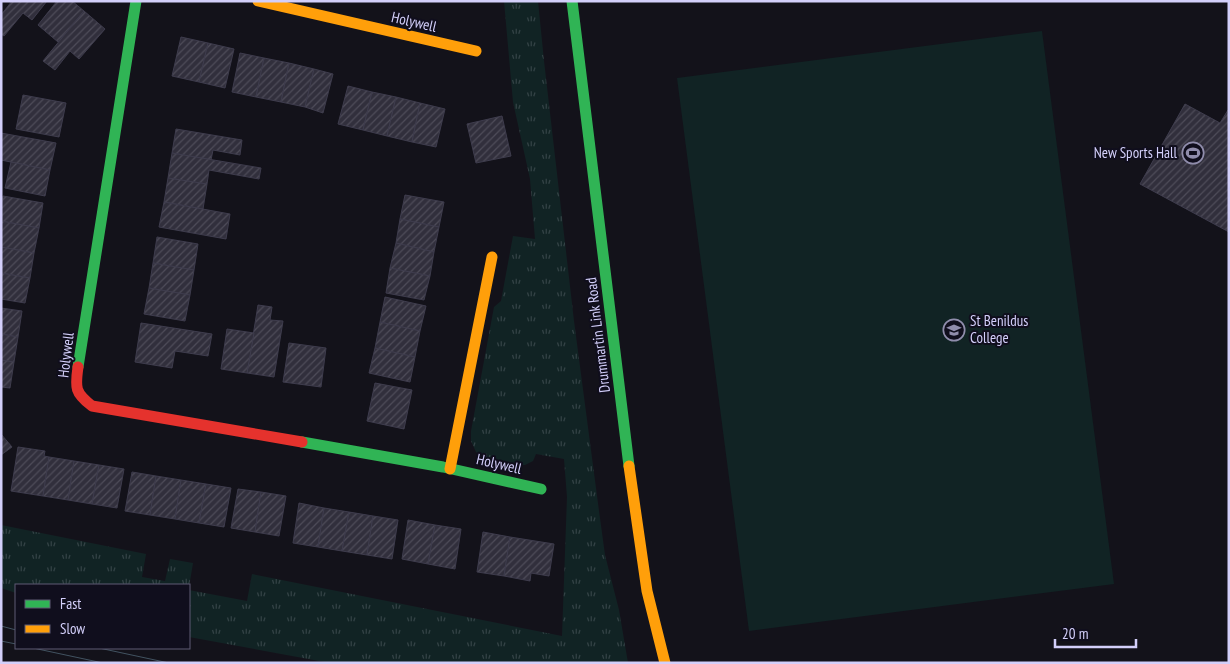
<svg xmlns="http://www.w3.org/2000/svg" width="1230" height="664" font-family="'PT Sans Narrow',sans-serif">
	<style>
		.grass { fill: url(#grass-tufts) }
		.pitch { fill: #112324 }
		.building { fill: url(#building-hatch); stroke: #3e3c4d }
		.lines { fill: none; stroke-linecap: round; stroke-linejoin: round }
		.fast { stroke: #30b455; stroke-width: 11 }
		.slow { stroke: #ff9f0a; stroke-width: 11 }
		.jam { stroke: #e5322d; stroke-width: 11 }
		.tram { stroke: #425361; stroke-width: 1 }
		.labels { text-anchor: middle; stroke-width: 4; stroke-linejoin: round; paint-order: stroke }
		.street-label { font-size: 15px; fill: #d3cffa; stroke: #100e1d }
		.poi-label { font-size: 15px; fill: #d3cffa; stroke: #100e1d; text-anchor: end }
	</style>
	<defs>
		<pattern id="grass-tufts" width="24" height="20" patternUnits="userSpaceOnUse" patternTransform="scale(1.25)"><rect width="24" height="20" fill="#112324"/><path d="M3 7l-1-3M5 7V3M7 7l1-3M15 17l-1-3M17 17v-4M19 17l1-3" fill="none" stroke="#334245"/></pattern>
		<pattern id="building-hatch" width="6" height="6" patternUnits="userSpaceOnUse" patternTransform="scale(1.25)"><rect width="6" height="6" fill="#312f3c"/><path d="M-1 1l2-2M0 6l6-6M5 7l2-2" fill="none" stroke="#4e4c59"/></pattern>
	</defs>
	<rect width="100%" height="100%" fill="#13121a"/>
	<g class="grass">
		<path d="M504 1H538L544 61 574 321 599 511 605 555 619 610 628 663H330L189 637V590L247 601 252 574 562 636 567 497 564 459 536 454 533 461 525 465H516L484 459 476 452 471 441V431L494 307 501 301 513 236 535 239 530 179 513 102Z"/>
		<path d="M1 525 146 554 142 577 165 581 170 559 193 563 189 587V585H16V593L1 588Z"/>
	</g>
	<path class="pitch" d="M1042 31 1114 584 749 631 677 78Z"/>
	<g class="building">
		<path d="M12 1H47L32 20 23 13 4 36 1 34V15Z"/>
		<path d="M57 1H72L84 11 58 42 38 25Z"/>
		<path d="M84 11 105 29 79 59 70 51 55 70 43 61Z"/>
		<path d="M181 37 208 43 199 82 172 76Z"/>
		<path d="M208 43 234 49 225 88 199 82Z"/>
		<path d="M240 53 264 58 256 97 232 92Z"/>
		<path d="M264 58 289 63 281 102 256 97Z"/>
		<path d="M289 63 314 69 305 107 281 102Z"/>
		<path d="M314 69 333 74 323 113 305 107Z"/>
		<path d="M348 86 372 92 363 130 338 124Z"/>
		<path d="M372 92 396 97 387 136 363 130Z"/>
		<path d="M23 95 66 103 59 137 16 129Z"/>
		<path d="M396 97 420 103 412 142 387 136Z"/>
		<path d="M420 103 445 109 436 147 412 142Z"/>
		<path d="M1185 104 1220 123 1228 110H1229V232L1140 184Z"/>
		<path d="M502 116 511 156 476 163 467 124Z"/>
		<path d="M176 129 242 140 240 155 213 150 211 160 172 153Z"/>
		<path d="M1 133 56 143 50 170 1 160Z"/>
		<path d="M172 153 261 168 259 179 209 170 207 184 168 178Z"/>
		<path d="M11 162 50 170 45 196 5 188Z"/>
		<path d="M168 178 207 184 203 209 164 202Z"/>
		<path d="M405 195 444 202 439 227 400 219Z"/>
		<path d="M3 196 43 203 39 228 1 221V206Z"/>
		<path d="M164 202 230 214 226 239 159 227Z"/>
		<path d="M400 219 439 227 434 252 396 243Z"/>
		<path d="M1 221 39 228 34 253 1 247Z"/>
		<path d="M157 237 198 244 194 270 153 263Z"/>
		<path d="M396 243 434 252 430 276 390 268Z"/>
		<path d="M1 247 34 253 30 278 1 273Z"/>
		<path d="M153 263 194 270 190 295 149 288Z"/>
		<path d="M390 268 430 276 424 300 386 293Z"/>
		<path d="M1 273 30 278 25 303 1 299Z"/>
		<path d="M149 288 190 295 185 321 144 314Z"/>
		<path d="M385 297 426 306 420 331 380 322Z"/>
		<path d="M258 305 272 307 270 320 283 321 274 377 247 373Z"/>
		<path d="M1 308 22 311 18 337 1 334Z"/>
		<path d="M380 322 420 331 415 357 375 348Z"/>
		<path d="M141 323 212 334 208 356 175 351 172 368 135 362Z"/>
		<path d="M227 329 254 333 247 373 221 369Z"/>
		<path d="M1 334 18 337 14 362 1 360Z"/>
		<path d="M289 343 326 348 321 387 283 382Z"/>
		<path d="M375 348 415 357 410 382 369 373Z"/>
		<path d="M1 360 14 362 10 388 1 387Z"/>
		<path d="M375 383 412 390 404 429 367 421Z"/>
		<path d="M1 434 12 447 1 455Z"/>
		<path d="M18 447 45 451 44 456 49 457 43 496 11 491Z"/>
		<path d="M49 457 74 461 68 500 43 496Z"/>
		<path d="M74 461 99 465 92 504 68 500Z"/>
		<path d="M99 465 124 469 117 508 92 504Z"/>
		<path d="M132 472 156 476 150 515 125 511Z"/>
		<path d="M156 476 181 480 175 519 150 515Z"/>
		<path d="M181 480 206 484 199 523 175 519Z"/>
		<path d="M206 484 231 488 224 527 199 523Z"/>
		<path d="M238 489 261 492 255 532 231 528Z"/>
		<path d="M261 492 286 496 279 536 255 532Z"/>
		<path d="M299 503 324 508 318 547 293 543Z"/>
		<path d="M324 508 349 512 342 551 318 547Z"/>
		<path d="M349 512 373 516 367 555 342 551Z"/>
		<path d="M373 516 398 520 392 559 367 555Z"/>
		<path d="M408 520 435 525 428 564 402 559Z"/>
		<path d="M435 525 461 529 455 569 428 564Z"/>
		<path d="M483 532 510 537 504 576 477 572Z"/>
		<path d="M510 537 554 544 549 576 531 573 530 581 504 576Z"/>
	</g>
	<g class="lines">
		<g class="fast">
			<path d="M572 1 629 466"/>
			<path d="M78 367 136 1"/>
			<path d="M302 442 443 467 541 489"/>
		</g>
		<g class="slow">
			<path d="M258 1 476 51"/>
			<path d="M629 466 647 591 665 663"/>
			<path d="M450 469 492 257"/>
		</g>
		<path class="jam" d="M78 367C75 388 75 393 92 406L302 442"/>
		<g class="tram">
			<path d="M1 626 16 630"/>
			<path d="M1 641 16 644"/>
			<path d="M33 648 103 663"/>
			<path d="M99 648 169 663"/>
		</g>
	</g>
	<defs>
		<g id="stadium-ring" transform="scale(1.125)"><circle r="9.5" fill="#100e1d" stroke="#908dac" stroke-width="1.5"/><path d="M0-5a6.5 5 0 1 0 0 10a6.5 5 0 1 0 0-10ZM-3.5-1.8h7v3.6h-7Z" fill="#908dac"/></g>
		<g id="school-ring" transform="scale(1.125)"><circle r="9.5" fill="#100e1d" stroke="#908dac" stroke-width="1.5"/><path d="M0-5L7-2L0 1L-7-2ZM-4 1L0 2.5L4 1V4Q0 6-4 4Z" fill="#908dac"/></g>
	</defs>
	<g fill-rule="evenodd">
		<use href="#stadium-ring" x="1193" y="153"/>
		<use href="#school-ring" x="954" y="330"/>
	</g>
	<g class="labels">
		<g class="street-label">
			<text transform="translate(414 22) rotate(13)" y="5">Holywell</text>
			<text transform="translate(598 335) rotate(-97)" y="5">Drummartin Link Road</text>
			<text transform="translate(66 355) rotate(-83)" y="5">Holywell</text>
			<text transform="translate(499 464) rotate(13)" y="5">Holywell</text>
		</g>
		<g class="poi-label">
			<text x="1177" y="158">New Sports Hall</text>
			<text x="970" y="326" text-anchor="start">St Benildus<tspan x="970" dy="17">College</tspan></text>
		</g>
	</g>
	<rect width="1230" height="664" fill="none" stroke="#d3cffa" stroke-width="5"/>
	<rect x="15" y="584" width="175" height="65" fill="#100e1d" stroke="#5e5b75"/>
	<rect x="25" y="600" width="25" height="8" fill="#30b455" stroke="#5e5b75"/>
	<text x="60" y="609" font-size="15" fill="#d3cffa">Fast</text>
	<rect x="25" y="625" width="25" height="8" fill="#ff9f0a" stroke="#5e5b75"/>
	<text x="60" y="634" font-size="15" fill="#d3cffa">Slow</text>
	<path d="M1055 639v8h81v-8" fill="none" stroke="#d3cffa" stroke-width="2.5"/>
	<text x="1062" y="639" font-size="15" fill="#d3cffa" stroke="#100e1d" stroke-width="4" paint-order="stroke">20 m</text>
</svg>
